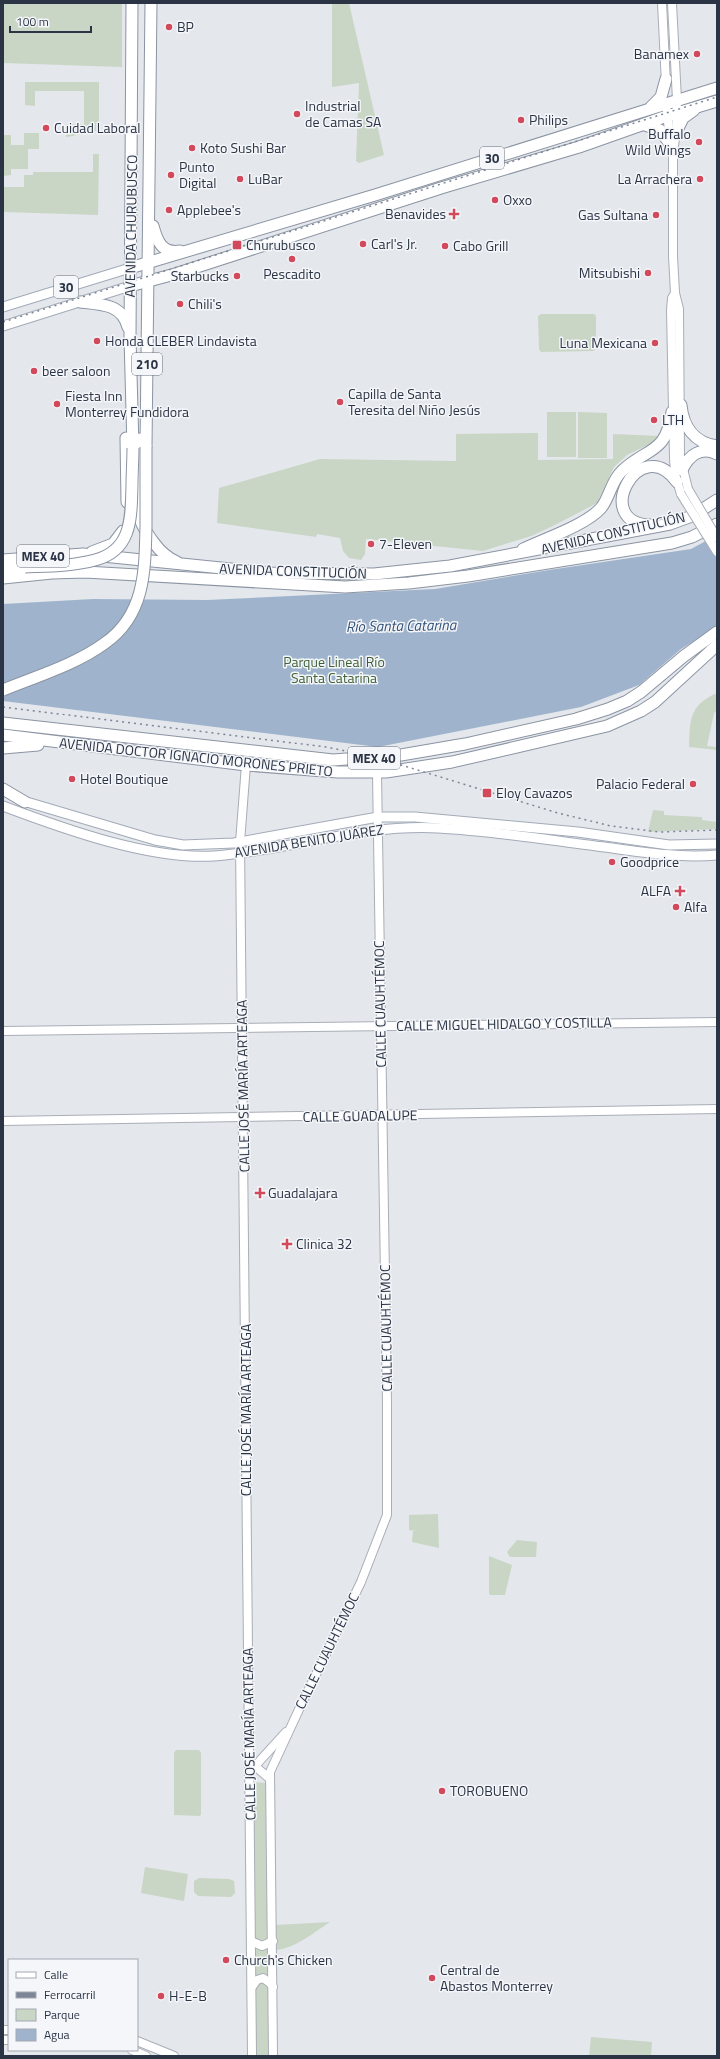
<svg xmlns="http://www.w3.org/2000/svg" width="720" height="2059" font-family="'Titillium Web',sans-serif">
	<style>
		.green { fill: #c9d6c5 }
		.water { fill: #9fb4cc }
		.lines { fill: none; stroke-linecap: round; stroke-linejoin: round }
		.secondary-casing { stroke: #a9aeb7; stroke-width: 10 }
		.primary-casing { stroke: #a3abb8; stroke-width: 11 }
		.highway-casing { stroke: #8b94a3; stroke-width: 13 }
		.secondary { stroke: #fff; stroke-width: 8 }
		.primary { stroke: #fff; stroke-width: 9 }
		.highway { stroke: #fff; stroke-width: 11 }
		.rail { stroke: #7d8696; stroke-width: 1.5; stroke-dasharray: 2 4; stroke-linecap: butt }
		.secondary-bridge-casing { stroke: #a9aeb7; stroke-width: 10; stroke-linecap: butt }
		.highway-bridge-casing { stroke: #8b94a3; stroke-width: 13; stroke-linecap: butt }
		.secondary-bridge { stroke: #fff; stroke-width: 8 }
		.highway-bridge { stroke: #fff; stroke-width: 11 }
		.poi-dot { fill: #d1495b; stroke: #f4f6f9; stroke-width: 1.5 }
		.labels { text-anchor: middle; stroke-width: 3; stroke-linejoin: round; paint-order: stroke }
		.shield { fill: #f4f6f9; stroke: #676e7b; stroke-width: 1 }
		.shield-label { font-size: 13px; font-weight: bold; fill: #2b3445 }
		.poi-label { font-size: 14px; fill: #2b3445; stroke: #f4f6f9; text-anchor: start }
		.street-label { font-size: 14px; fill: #2b3445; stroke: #f4f6f9 }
		.park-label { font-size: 14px; fill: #3f6138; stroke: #f4f6f9 }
		.water-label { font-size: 15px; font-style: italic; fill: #34527a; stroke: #f4f6f9 }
	</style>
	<rect width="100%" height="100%" fill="#e4e7ec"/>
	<g class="green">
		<path d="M3 3H122V67L3 63Z"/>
		<path d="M332 3H349L384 155 359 163 356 161 359 83 332 87Z"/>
		<path d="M25 82H99V131C86 130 78 136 66 137V124H84V91H35V106L25 105Z"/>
		<path d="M24 133H39V149H28V169H11V175L3 176V135H11V145H24Z"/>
		<path d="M93 154H99L98 215 3 212V187H24V175H33V172H93Z"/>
		<path d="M541 314H594L596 316V348L594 351 541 352 539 349 538 316Z"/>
		<rect x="547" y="412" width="29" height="45"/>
		<path d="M578 412 607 413V458H578Z"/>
		<path d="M538 433V460L613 459V434L659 436 654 442 627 455 614 467 597 503 553 526 531 536 483 551 366 539 365 554 361 560 349 558 343 551 340 538 317 534 316 537 217 523 219 488 320 459 456 461V434Z"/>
		<path d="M717 693V710L714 713 707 746 717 747V750L689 747C690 720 689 705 717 693Z"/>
		<path d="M653 810 664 811V815L702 817V820L717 822V829L648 832Z"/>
		<path d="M438 1514 439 1548 412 1542 413 1531H417L409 1530V1515Z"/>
		<path d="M517 1540 537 1542 536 1557H510L507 1552Z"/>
		<path d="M489 1556 512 1565 505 1595H490L489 1593Z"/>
		<path d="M176 1750H199L201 1753V1814L200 1816 174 1815V1753Z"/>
		<path d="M251 1782 267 1783 269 1976H254Z"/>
		<path d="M145 1867 188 1874 184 1901 141 1893Z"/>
		<path d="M199 1878 229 1879 234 1881 235 1893 231 1897 198 1896 194 1892V1881Z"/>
		<path d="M330 1922C313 1933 297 1947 277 1950L276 1925Z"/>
		<path d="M261 1982 268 1986 271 2056H257L256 2053 254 1990 256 1985Z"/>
		<path d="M591 2037 652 2042 651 2056H589Z"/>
	</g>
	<path class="water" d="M717 535V627L681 649 639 685 581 707 378 747 3 701V604L93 599 207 600 435 589 549 570 691 549Z"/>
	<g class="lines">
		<g class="secondary-casing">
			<g id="secondary">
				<path d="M662 3 666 84"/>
				<path d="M672 3 677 100 676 132 673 152V256L675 293 679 309 680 457 688 489"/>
				<path d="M667 111 670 143"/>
				<path d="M675 293 672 298 671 310 674 458 675 474 681 494"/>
				<path d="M246 765 240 842 252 2056"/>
				<path d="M3 1031 717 1022"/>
				<path d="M3 1121 717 1109"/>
				<path d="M255 1766 270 1779"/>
				<path d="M249 1769 255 1766 286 1732"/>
				<path d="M251 1941 262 1946 273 1941"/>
				<path d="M252 1987 257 1980 263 1978 270 1983 273 1987"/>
				<path d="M3 2030H9"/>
				<path d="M3 2040H9"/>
				<path d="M137 2041 174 2056"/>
				<path d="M132 2050 146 2056"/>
				<path d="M273 2056 270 1772 302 1703 361 1582 387 1515V1403L377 773"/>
			</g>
		</g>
		<g class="primary-casing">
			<g id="primary">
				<path d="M3 307 130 268"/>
				<path d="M3 326 130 286"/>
				<path d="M20 800 155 840 183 845 234 843 378 817H415L578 832 669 845 717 844"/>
				<path d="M3 806C64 829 150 860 214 856 290 850 361 824 438 828 496 831 554 841 612 848 647 853 681 858 717 855"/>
			</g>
		</g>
		<g class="highway-casing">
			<g id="highway">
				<path d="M132 3 130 337 133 448"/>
				<path d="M651 107 661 97 666 79"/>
				<path d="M645 125 660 130 670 144"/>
				<path d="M676 132 683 118 694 110"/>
				<path d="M153 226C157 241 162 254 180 251"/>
				<path d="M130 268 375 195 717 88"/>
				<path d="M130 286 175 274 441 188 579 147 664 117 717 101"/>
				<path d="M80 302C101 304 122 304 128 327"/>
				<path d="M681 405C683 426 694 443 717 446"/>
				<path d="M126 438 127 502"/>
				<path d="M140 439C139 461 135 498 140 519 143 528 148 535 154 543 160 551 167 558 177 562"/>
				<path d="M146 447 151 3"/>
				<path d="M682 470C689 455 701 446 717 454"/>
				<path d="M652 525C589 525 640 430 677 482"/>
				<path d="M523 549C544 539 586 525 601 508 610 497 611 481 622 471 647 447 666 455 672 412"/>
				<path d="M92 552 113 544 123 531"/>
				<path d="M3 560 83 554 270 573 374 574 450 566 670 524 692 516 717 500"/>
				<path d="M3 570 25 567"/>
				<path d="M3 578 52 573 85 572 345 587 409 583 468 576 672 543 692 537 717 524"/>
				<path d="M3 723 333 760 401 755 465 744 576 719 608 709 627 701 641 692 684 656 717 632"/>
				<path d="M3 735 246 765 338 772H386L452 762 607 726 641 711 655 702 717 645"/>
				<path d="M3 748 38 745"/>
				<path d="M3 789 25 802"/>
			</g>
		</g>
		<use href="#secondary" class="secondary"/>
		<use href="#primary" class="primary"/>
		<use href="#highway" class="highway"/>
		<g class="rail">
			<path d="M3 322 717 97"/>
			<path d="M3 707 326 747 375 757 558 813 611 826 660 832 717 830"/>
		</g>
		<g class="secondary-bridge-casing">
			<g id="secondary-bridge">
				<path d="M688 489 717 538"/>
				<path d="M681 494 717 552"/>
			</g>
		</g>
		<g class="highway-bridge-casing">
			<g id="highway-bridge">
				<path d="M25 567C48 566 73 566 95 560 133 550 131 516 132 485 132 473 133 460 133 448"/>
				<path d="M3 690C37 676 75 665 105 643 145 615 145 571 146 526 146 500 146 474 146 447"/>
			</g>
		</g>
		<use href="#secondary-bridge" class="secondary-bridge"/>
		<use href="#highway-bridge" class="highway-bridge"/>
	</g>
	<g class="poi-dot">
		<circle cx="169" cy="27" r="4"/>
		<circle cx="697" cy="54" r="4"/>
		<circle cx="297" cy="114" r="4"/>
		<circle cx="521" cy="120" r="4"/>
		<circle cx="46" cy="128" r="4"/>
		<circle cx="699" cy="142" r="4"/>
		<circle cx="192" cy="148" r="4"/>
		<circle cx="171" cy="175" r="4"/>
		<circle cx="240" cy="179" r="4"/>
		<circle cx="700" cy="179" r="4"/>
		<circle cx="495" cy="200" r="4"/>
		<circle cx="169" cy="210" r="4"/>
		<path d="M452 208h4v4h4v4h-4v4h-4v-4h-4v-4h4z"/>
		<circle cx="656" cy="215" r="4"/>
		<circle cx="363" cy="244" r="4"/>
		<rect x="232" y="240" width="10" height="10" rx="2"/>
		<circle cx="445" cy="246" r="4"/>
		<circle cx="292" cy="259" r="4"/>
		<circle cx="648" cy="273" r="4"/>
		<circle cx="237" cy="276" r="4"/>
		<circle cx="180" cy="304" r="4"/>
		<circle cx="97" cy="341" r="4"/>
		<circle cx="655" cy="343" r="4"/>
		<circle cx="34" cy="371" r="4"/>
		<circle cx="340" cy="402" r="4"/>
		<circle cx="57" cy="404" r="4"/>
		<circle cx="654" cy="420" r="4"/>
		<circle cx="371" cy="544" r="4"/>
		<circle cx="72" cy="779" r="4"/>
		<circle cx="693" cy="784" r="4"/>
		<rect x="482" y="788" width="10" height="10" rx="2"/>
		<circle cx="612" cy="862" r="4"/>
		<path d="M678 885h4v4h4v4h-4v4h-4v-4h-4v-4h4z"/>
		<circle cx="676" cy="907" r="4"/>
		<path d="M258 1187h4v4h4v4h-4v4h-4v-4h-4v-4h4z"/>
		<path d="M285 1238h4v4h4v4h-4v4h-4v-4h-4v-4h4z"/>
		<circle cx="442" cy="1791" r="4"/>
		<circle cx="226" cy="1960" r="4"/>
		<circle cx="432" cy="1978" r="4"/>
		<circle cx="161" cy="1996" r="4"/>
	</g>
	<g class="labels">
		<g class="shield">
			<rect x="480" y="147" width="24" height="22" rx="3"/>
			<rect x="54" y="276" width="24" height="22" rx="3"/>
			<rect x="132" y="353" width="30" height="22" rx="3"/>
			<rect x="17" y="545" width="52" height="22" rx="3"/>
			<rect x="348" y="747" width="52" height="22" rx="3"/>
		</g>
		<g class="shield-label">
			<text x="492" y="163">30</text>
			<text x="66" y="292">30</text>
			<text x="147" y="369">210</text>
			<text x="43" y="561">MEX 40</text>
			<text x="374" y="763">MEX 40</text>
		</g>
		<g class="poi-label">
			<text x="177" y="32">BP</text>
			<text x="689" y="59" text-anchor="end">Banamex</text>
			<text x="305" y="111">Industrial<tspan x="305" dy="16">de Camas SA</tspan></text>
			<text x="529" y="125">Philips</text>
			<text x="54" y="133">Cuidad Laboral</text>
			<text x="691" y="139" text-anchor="end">Buffalo<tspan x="691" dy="16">Wild Wings</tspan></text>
			<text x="200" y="153">Koto Sushi Bar</text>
			<text x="179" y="172">Punto<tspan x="179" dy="16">Digital</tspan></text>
			<text x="248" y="184">LuBar</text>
			<text x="692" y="184" text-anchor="end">La Arrachera</text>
			<text x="503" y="205">Oxxo</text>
			<text x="177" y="215">Applebee's</text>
			<text x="446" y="219" text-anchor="end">Benavides</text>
			<text x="648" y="220" text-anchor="end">Gas Sultana</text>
			<text x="371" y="249">Carl's Jr.</text>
			<text x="246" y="250">Churubusco</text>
			<text x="453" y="251">Cabo Grill</text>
			<text x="640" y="278" text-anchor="end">Mitsubishi</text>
			<text x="292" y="279" text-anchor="middle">Pescadito</text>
			<text x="229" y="281" text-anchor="end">Starbucks</text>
			<text x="188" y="309">Chili's</text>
			<text x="105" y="346">Honda CLEBER Lindavista</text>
			<text x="647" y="348" text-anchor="end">Luna Mexicana</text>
			<text x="42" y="376">beer saloon</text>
			<text x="348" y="399">Capilla de Santa<tspan x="348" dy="16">Teresita del Niño Jesús</tspan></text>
			<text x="65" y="401">Fiesta Inn<tspan x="65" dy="16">Monterrey Fundidora</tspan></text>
			<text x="662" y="425">LTH</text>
			<text x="379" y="549">7-Eleven</text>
			<text x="80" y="784">Hotel Boutique</text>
			<text x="685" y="789" text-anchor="end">Palacio Federal</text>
			<text x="496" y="798">Eloy Cavazos</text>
			<text x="620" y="867">Goodprice</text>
			<text x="671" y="896" text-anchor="end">ALFA</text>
			<text x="684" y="912">Alfa</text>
			<text x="268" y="1198">Guadalajara</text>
			<text x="296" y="1249">Clinica 32</text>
			<text x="450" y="1796">TOROBUENO</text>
			<text x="234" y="1965">Church's Chicken</text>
			<text x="440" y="1975">Central de<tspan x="440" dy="16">Abastos Monterrey</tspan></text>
			<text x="169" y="2001">H-E-B</text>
		</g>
		<g class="street-label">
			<text transform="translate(131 226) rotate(-89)" y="5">AVENIDA CHURUBUSCO</text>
			<text transform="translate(613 533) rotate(-13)" y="5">AVENIDA CONSTITUCIÓN</text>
			<text transform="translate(293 571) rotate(2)" y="5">AVENIDA CONSTITUCIÓN</text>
			<text transform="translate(196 757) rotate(6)" y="5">AVENIDA DOCTOR IGNACIO MORONES PRIETO</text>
			<text transform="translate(309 841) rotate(-9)" y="5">AVENIDA BENITO JUÁREZ</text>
			<text transform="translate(380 1004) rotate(-91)" y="5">CALLE CUAUHTÉMOC</text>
			<text transform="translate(504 1024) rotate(-1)" y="5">CALLE MIGUEL HIDALGO Y COSTILLA</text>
			<text transform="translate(243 1086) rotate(-91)" y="5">CALLE JOSÉ MARÍA ARTEAGA</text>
			<text transform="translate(360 1116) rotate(-1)" y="5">CALLE GUADALUPE</text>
			<text transform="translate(386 1328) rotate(-91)" y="5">CALLE CUAUHTÉMOC</text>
			<text transform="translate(246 1410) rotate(-90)" y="5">CALLE JOSÉ MARÍA ARTEAGA</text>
			<text transform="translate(327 1651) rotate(-64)" y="5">CALLE CUAUHTÉMOC</text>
			<text transform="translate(249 1734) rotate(-91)" y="5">CALLE JOSÉ MARÍA ARTEAGA</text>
		</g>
		<g class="park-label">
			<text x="334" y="667">Parque Lineal Río<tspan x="334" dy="16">Santa Catarina</tspan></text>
		</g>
		<g class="water-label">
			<text transform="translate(401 626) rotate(-1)" y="5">Río Santa Catarina</text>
		</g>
	</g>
	<rect width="720" height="2059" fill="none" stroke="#2b3445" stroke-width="8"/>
	<rect x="8" y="1959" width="130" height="92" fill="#f4f6f9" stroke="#a4a8b1"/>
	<rect x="16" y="1972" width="20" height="6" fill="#ffffff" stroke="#a4a8b1"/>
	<text x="44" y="1979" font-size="12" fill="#2b3445">Calle</text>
	<rect x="16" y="1992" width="20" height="6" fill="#7d8696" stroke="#a4a8b1"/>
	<text x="44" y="1999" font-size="12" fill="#2b3445">Ferrocarril</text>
	<rect x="16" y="2009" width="20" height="12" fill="#c9d6c5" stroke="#a4a8b1"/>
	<text x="44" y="2019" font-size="12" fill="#2b3445">Parque</text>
	<rect x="16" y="2029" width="20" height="12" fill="#9fb4cc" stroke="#a4a8b1"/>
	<text x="44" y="2039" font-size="12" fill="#2b3445">Agua</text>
	<path d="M10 26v6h81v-6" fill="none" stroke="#2b3445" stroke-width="2"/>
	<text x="16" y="26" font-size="12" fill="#2b3445" stroke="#f4f6f9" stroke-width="3" paint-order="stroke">100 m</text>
</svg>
